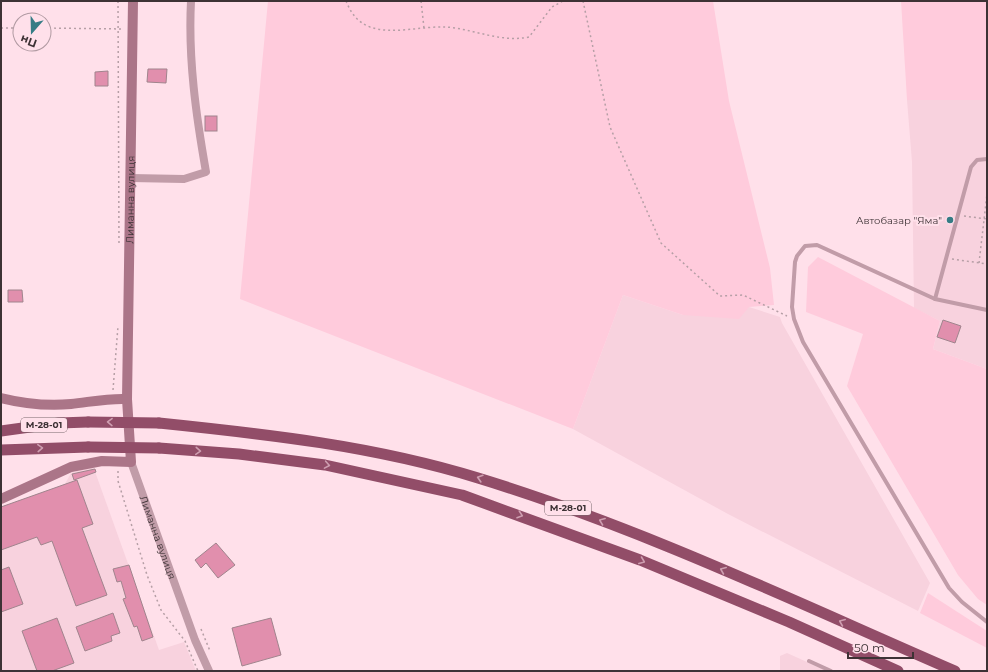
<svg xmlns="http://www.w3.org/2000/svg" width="988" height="672" font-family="Montserrat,sans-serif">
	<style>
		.built { fill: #f8d2de }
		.green { fill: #ffcbdc }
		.building { fill: #e18fad; stroke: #a0848d }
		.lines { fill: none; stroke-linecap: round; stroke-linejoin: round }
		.path { stroke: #b69fa6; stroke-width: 1.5; stroke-dasharray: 2 3; stroke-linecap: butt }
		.service { stroke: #c19ca8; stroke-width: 4 }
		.minor { stroke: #c19ca8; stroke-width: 8 }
		.secondary { stroke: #ab7588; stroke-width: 10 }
		.trunk { stroke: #924d68; stroke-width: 11 }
		.trunk-bridge { stroke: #924d68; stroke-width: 11 }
		.oneway { stroke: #ce9eb0 }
		.poi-dot { fill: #357c85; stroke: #ffe0ea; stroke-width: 1.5 }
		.labels { text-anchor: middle; stroke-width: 4; stroke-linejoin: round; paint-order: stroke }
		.shield { fill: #ffe0ea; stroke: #77666b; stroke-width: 1 }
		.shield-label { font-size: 9px; font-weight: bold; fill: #3d3235 }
		.street-label { font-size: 10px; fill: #3d3235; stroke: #ffe0ea }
		.poi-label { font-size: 10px; fill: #3d3235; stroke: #ffe0ea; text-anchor: end }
	</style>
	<rect width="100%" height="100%" fill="#ffe0ea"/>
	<g class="built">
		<path d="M907 100H987V369L933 349 940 321 914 308 912 162Z"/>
		<path d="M623 295 683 315 749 307 780 317 782 323 930 583 918 611 728 514 573 429Z"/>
		<path d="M93 466 159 650 184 642 196 671H1V507L65 484 71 473Z"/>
		<path d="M787 653 827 671H780V656Z"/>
	</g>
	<g class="green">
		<path d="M268 1H713L729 101 770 268 774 305 749 307 739 319 683 315 623 295 573 429 240 299Z"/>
		<path d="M901 1H987V100H907Z"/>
		<path d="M818 257 940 321 933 349 987 369V605L978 599 958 575 847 386 863 334 806 312 808 267Z"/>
		<path d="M928 593 987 631V648L920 613Z"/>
	</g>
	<g class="building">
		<path d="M148 69H167L166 83 147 82Z"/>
		<path d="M108 71V86H95V72Z"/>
		<rect x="205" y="116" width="12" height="15"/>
		<path d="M8 290H22L23 302H8Z"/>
		<path d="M943 320 961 326 955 343 937 337Z"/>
		<path d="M95 469 96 472 74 480 72 474Z"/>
		<path d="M77 480 93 524 82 528 107 595 76 606 52 541 41 545 37 537 1 550V507Z"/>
		<path d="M216 543 235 565 218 578 206 563 201 568 195 560Z"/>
		<path d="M129 565 153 637 142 641 137 626 134 627 123 599 126 598 121 581 117 582 113 569Z"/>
		<path d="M9 567 23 604 1 612V570Z"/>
		<path d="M113 613 120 633 111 636 112 641 85 651 76 627Z"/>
		<path d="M57 618 74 663 52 671H37L22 631Z"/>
		<path d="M271 618 281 655 242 666 232 628Z"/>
	</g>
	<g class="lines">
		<g class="path">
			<path d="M118 1 119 246"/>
			<path d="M346 1C351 13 357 22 370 27 392 35 422 26 446 27 474 29 501 43 529 37L552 7 563 1"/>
			<path d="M421 1 424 28"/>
			<path d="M583 1 610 127 661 243 720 296 743 295 787 316"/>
			<path d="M1 28H20"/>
			<path d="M44 28 124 29"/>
			<path d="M964 216 987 219"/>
			<path d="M952 259 987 264"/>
			<path d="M979 263 987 194"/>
			<path d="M113 390 118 326"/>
			<path d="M118 471V481L147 575 161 610 185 641 198 671"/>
			<path d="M201 629 210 651"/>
		</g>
		<g class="service">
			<path d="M935 299 971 167 977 160 987 159"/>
			<path d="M987 310 935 299 817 245 805 246 797 256 795 262 792 307 794 319 803 342 949 588 962 602 987 622"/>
			<path d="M809 661 831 671"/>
		</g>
		<g class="minor">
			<path d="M131 178 184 179 206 172C196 115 188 59 191 1"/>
			<path id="s1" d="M131 462 195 640 209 671"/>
		</g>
		<g class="secondary">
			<path d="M1 398C25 404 47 406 71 404 90 402 108 398 127 399"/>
			<path id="s2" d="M1 499 71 467 102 461 131 462 127 399 133 1"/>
		</g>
		<g class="trunk">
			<path d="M159 423C266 434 375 446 478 478 642 528 798 603 955 671"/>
			<path d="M1 431 59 423 88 422"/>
			<path d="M159 448 239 454 325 465 462 495 640 560 789 622 898 671"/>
			<path d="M1 450 88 447"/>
		</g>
		<g class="trunk-bridge">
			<path d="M88 422 159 423"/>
			<path d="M88 447 159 448"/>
		</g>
	</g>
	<defs><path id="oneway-chevron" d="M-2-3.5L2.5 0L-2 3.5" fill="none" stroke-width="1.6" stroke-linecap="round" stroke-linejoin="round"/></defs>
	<g class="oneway">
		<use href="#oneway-chevron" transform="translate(110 422) rotate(-179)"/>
		<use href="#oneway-chevron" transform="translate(40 448) rotate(-3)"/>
		<use href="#oneway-chevron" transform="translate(198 451) rotate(4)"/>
		<use href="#oneway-chevron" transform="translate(327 465) rotate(10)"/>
		<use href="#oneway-chevron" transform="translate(480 478) rotate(-163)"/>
		<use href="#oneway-chevron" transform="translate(520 515) rotate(19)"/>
		<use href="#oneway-chevron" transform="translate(602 521) rotate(-159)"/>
		<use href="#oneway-chevron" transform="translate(642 561) rotate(22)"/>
		<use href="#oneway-chevron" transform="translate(723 570) rotate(-157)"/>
		<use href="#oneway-chevron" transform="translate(842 622) rotate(-157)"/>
	</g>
	<circle class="poi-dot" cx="950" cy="220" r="4"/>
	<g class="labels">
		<g class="shield">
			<rect x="21" y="418" width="46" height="14" rx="3"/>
			<rect x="545" y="501" width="46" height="14" rx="3"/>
		</g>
		<g class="shield-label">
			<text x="44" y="428">М-28-01</text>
			<text x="568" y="511">М-28-01</text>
		</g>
		<g class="street-label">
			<text dy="4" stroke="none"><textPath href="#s2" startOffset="400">Лиманна вулиця</textPath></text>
			<text dy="4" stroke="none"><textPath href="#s1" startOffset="80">Лиманна вулиця</textPath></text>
		</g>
		<g class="poi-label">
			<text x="942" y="224">Автобазар "Яма"</text>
		</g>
	</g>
	<rect width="988" height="672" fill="none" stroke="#3d3235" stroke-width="4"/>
	<g transform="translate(32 32) rotate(200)"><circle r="19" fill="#ffe0ea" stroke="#b19aa2"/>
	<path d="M0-3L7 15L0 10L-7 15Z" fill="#357c85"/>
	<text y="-6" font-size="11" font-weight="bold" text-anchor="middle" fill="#3d3235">Пн</text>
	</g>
	<path d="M848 652v6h65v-6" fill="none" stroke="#3d3235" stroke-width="2"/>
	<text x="854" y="652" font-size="12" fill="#3d3235" stroke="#ffe0ea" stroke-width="3" paint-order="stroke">50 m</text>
</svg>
